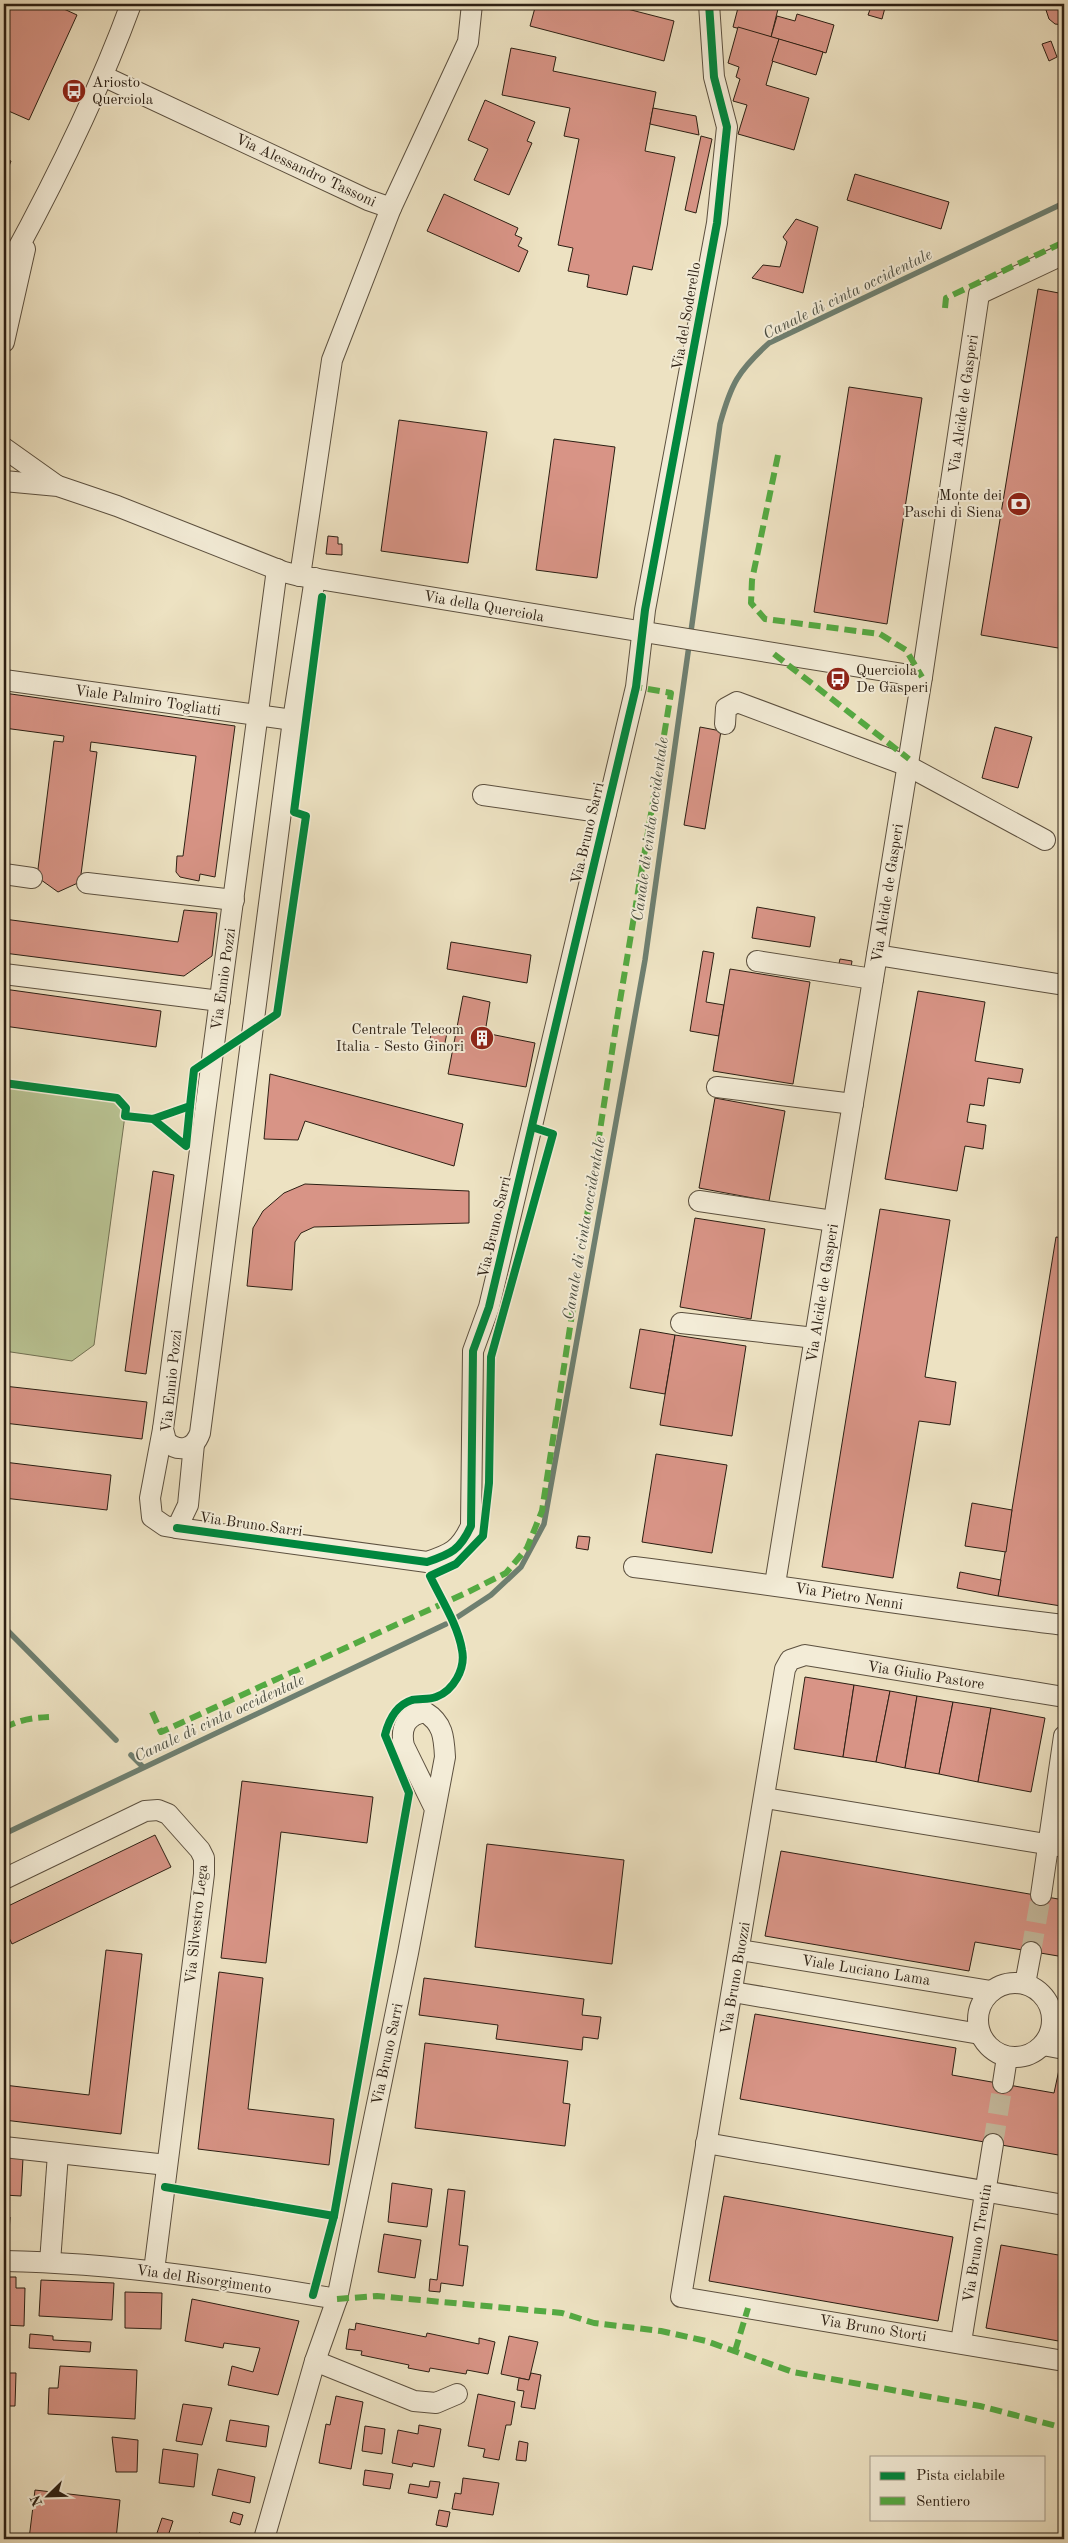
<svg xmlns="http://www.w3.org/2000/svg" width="1068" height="2543" font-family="'Old Standard TT',serif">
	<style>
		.green { fill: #b9c393; stroke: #727153 }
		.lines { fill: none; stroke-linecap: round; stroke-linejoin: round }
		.stream { stroke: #6e7f70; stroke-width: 5.5 }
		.building { fill: #d89486; stroke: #2c1f13 }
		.minor-tunnel { stroke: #c6bb9f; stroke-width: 20; stroke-dasharray: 20 10; stroke-linecap: butt }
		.minor-casing { stroke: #5c503f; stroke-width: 22 }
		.minor { stroke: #f3ecd7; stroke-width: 20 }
		.quiet { stroke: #54aa42; stroke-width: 6; stroke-dasharray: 12 6; stroke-linecap: butt }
		.cycleway-casing { stroke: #f3ecd7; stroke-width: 11 }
		.cycleway { stroke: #00873e; stroke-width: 8 }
		.labels { text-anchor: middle; stroke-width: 4; stroke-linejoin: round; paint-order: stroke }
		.poi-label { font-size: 15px; fill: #2c1f13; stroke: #f3ecd7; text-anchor: start }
		.street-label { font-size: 15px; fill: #2c1f13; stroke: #f3ecd7 }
		.water-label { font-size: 16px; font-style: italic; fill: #4d4f42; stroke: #f3ecd7 }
	</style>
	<rect width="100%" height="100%" fill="#ede2c2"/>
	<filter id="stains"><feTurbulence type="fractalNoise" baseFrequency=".004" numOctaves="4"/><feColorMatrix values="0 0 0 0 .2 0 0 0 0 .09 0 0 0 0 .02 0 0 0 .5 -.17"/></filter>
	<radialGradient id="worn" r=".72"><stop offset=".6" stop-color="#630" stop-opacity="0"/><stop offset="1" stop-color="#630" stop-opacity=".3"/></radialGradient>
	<path class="green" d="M4 1083 117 1098 126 1108 94 1345 72 1361 4 1351Z"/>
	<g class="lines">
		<g class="stream">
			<path d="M456 1618 491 1595 521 1567 544 1524 645 960 720 424C731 384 738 371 769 343L1064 203"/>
			<path d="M4 1627 116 1740"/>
			<path d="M131 1755 143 1767"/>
			<path d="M4 1834 446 1624"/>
		</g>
	</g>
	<g class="building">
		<path d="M4 4H53L77 15 29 120 4 109Z"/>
		<path d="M536 4H608L674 21 664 61 530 26Z"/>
		<path d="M739 4H758L778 9 771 37 733 27Z"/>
		<path d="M830 4H851L850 9Z"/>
		<path d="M872 4H886L882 19 868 15Z"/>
		<path d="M1044 4H1064V25L1055 24 1049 19Z"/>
		<path d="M797 14 834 25 826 53 771 37 777 16 795 21Z"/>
		<path d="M738 27 779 39 766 85 809 98 794 150 738 134 747 105 733 101 740 79 736 77 739 67 728 63Z"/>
		<path d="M779 39 823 52 816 75 772 61Z"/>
		<path d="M1051 41 1057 57 1049 61 1042 44Z"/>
		<path d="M511 48 556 57 553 71 656 92 645 151 675 157 652 270 633 266 627 295 587 287 589 275 568 271 573 248 558 245 579 139 564 136 570 108 502 95Z"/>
		<path d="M485 100 535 122 527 141 532 143 509 195 474 180 488 149 468 140Z"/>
		<path d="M653 108 696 116 699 135 650 124Z"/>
		<path d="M701 136 712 139 696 213 685 210Z"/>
		<path d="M4 159 11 161 4 179Z"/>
		<path d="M855 174 949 202 941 229 847 200Z"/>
		<path d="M444 194 518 228 515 235 522 238 518 246 528 251 519 272 427 231Z"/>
		<path d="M796 219 818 227 803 293 752 278 763 265 780 267 787 242 783 237Z"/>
		<path d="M1038 289 1064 294V649L981 635Z"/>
		<path d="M849 387 922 398 887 624 814 612Z"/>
		<path d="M399 420 487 432 468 563 381 551Z"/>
		<path d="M554 439 615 447 597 578 536 570Z"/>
		<path d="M328 536 338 537V544H342V555L326 554Z"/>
		<path d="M4 693 235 726 215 877 200 874 199 881 180 877 176 872 177 856H183L196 756 91 742 90 751 97 752 80 882 58 892 37 877 54 741 63 742 64 736 4 728Z"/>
		<path d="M700 727 721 731 705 829 684 825Z"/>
		<path d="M995 727 1032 737 1018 788 982 778Z"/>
		<path d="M757 907 815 917 810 947 752 938Z"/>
		<path d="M184 910 217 913 212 956 184 976 4 953V919L178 942Z"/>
		<path d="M451 942 531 955 527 983 447 969Z"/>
		<path d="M703 951 714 953 706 1002 724 1005 719 1036 690 1031Z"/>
		<path d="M840 959 852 961 850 974 837 972Z"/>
		<path d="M730 969 810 982 793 1084 713 1071Z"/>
		<path d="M4 989 161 1011 156 1047 4 1026Z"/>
		<path d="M918 991 985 1002 975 1061 1023 1069 1020 1083 988 1078 984 1106 970 1104 967 1122 986 1125 983 1149 965 1146 957 1191 885 1179Z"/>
		<path d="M463 996 490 1002 485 1033 535 1043 526 1087 448 1074Z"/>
		<path d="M432 1030 447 1033 443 1052 428 1048Z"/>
		<path d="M270 1074 463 1124 454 1166 305 1121 298 1140 264 1139Z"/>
		<path d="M715 1098 785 1111 769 1201 699 1188Z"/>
		<path d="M153 1171 174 1175 146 1374 125 1371Z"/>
		<path d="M305 1184 469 1191V1223L314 1227 301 1233 295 1242 292 1290 247 1286 253 1228 263 1211 284 1193Z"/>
		<path d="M1064 1190V1209L1061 1208Z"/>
		<path d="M880 1209 950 1220 925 1377 956 1382 950 1425 919 1421 893 1578 822 1567Z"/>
		<path d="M695 1218 765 1229 751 1319 680 1307Z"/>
		<path d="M1056 1237 1064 1238V1589L1061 1606 998 1596Z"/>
		<path d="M640 1329 675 1335 665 1394 630 1388Z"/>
		<path d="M675 1335 746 1346 732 1436 660 1425Z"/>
		<path d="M4 1386 147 1402 142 1439 4 1423Z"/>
		<path d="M656 1454 727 1465 712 1553 642 1542Z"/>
		<path d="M4 1462 111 1475 107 1510 4 1498Z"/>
		<path d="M972 1503 1012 1510 1006 1552 965 1546Z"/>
		<path d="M578 1536 590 1537 588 1550 576 1548Z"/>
		<path d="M960 1572 1001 1580 998 1596 957 1588Z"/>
		<path d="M805 1677 854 1685 843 1757 794 1749Z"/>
		<path d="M854 1685 890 1691 876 1762 843 1757Z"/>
		<path d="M890 1691 917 1696 905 1768 876 1762Z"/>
		<path d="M917 1696 953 1702 939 1774 905 1768Z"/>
		<path d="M953 1702 991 1708 978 1782 939 1774Z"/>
		<path d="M991 1708 1045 1718 1031 1792 978 1782Z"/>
		<path d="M242 1781 373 1797 367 1843 281 1832 266 1963 221 1958Z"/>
		<path d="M155 1835 171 1867 12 1944 4 1927V1908Z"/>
		<path d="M487 1844 624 1860 612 1964 475 1947Z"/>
		<path d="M781 1851 1064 1900V1957L975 1942 969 1971 765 1936Z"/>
		<path d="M106 1950 142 1954 121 2134 4 2120V2085L89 2095Z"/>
		<path d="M219 1972 263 1978 248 2109 334 2119 329 2165 198 2149Z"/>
		<path d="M424 1978 584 1999 582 2015 601 2017 598 2039 583 2037 582 2050 496 2039 498 2025 419 2015Z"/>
		<path d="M755 2014 956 2048 952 2075 1054 2093 1060 2065 1064 2066V2156L740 2099Z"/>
		<path d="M425 2043 568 2061 563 2103 570 2104 565 2146 415 2128Z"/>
		<path d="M8 2157 23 2158 21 2196 4 2195V2172L7 2173Z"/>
		<path d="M392 2183 432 2189 427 2227 388 2222Z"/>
		<path d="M448 2189 465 2191 459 2245 468 2246 463 2286 441 2283 440 2292 429 2291 430 2279 437 2280Z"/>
		<path d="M724 2196 953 2237 938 2321 709 2281Z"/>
		<path d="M4 2216 10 2217 8 2249H4Z"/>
		<path d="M384 2234 421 2240 415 2278 378 2272Z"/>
		<path d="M1001 2245 1064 2256V2342L986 2328Z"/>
		<path d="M4 2277H16V2288H25L24 2326 4 2325Z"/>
		<path d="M41 2280 114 2283 112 2320 39 2316Z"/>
		<path d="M125 2292 162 2293 161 2329 125 2328Z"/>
		<path d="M192 2299 299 2321 278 2395 228 2385 232 2366 253 2372 260 2348 224 2343 223 2348 185 2341Z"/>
		<path d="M356 2323 426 2337 427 2333 479 2344V2338L495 2342 488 2374 467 2370 466 2374 430 2368 429 2372 408 2368 409 2365 361 2355 362 2351 346 2349 349 2329 355 2330Z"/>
		<path d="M30 2334 53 2336V2340L91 2342 90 2352 29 2348Z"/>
		<path d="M509 2336 538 2342 529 2380 501 2374Z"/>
		<path d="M60 2366 137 2370 135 2419 48 2414 49 2388H58Z"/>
		<path d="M4 2373H16L15 2406H4Z"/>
		<path d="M531 2373 541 2375 535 2409 521 2407 524 2391 517 2390 519 2378 529 2380Z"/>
		<path d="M478 2394 515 2402 511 2425H506L499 2460 483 2457 485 2449 468 2446Z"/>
		<path d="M336 2396 363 2402 351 2469 319 2463 326 2424 330 2425Z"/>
		<path d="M183 2404 212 2408 202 2445 176 2441Z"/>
		<path d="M230 2420 269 2426 266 2447 226 2441Z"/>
		<path d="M419 2425 441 2429 434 2467 413 2463 412 2467 392 2463 398 2430 418 2434Z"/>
		<path d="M365 2426 385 2429 382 2454 362 2451Z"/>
		<path d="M112 2437 138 2440 137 2472H116Z"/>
		<path d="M519 2441 528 2443 526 2461 516 2460Z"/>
		<path d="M163 2449 198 2454 194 2487 159 2483Z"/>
		<path d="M218 2469 255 2477 250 2503 212 2495Z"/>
		<path d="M365 2470 393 2474 390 2489 363 2485Z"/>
		<path d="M463 2478 499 2483 493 2515 452 2509 455 2493 461 2494Z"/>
		<path d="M430 2481 440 2482 437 2498 408 2493 410 2484 429 2487Z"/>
		<path d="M35 2490 120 2500 116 2539H29Z"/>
		<path d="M439 2510 450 2512 447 2527 436 2525Z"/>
		<path d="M233 2512 243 2515 240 2525 230 2522Z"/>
		<path d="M162 2518 173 2521 167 2539H155Z"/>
		<path d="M199 2533 222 2539H197Z"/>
	</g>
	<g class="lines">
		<g class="minor-tunnel">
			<path d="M1031 1952 1041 1895"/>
			<path d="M993 2144 1003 2083"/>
		</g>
		<g class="minor-casing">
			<g id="minor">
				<path d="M103 76 368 200 391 208 468 42 472 4"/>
				<path d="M4 274C52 187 97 97 131 4"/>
				<path d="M4 342 25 249"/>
				<path d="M4 448 56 485"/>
				<path d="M4 481 58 486 117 506 284 572 300 576 922 677"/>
				<path d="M277 569 163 1429 166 1441C178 1453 194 1450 200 1433L293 720 315 578"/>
				<path d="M300 576 332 360 391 208"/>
				<path d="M4 680 293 720"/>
				<path d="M725 724 726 708 737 702 908 766 1045 840"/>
				<path d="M483 795 606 813"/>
				<path d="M4 874 32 878"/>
				<path d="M87 883 234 900"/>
				<path d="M877 955 1064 985"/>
				<path d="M757 961 873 979"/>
				<path d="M4 974 220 1001"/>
				<path d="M717 1087 853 1104"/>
				<path d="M699 1201 833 1221"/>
				<path d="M681 1323 815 1338"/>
				<path d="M163 1429 150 1498 152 1517 165 1526 177 1528 188 1505 194 1444"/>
				<path d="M177 1528 427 1562C451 1554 460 1550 471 1526L473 1351 489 1307 636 687 645 610 717 223 727 127 714 77 709 4"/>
				<path d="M634 1567C778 1585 921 1608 1064 1625"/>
				<path d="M775 1584 922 677 979 294 1064 254"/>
				<path d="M1064 1697 805 1655 790 1660 785 1669 681 2297 1064 2361"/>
				<path d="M765 1798 1064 1847"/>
				<path d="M4 1879 145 1811 158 1810 168 1814 200 1850 204 1858V1874L154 2271"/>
				<path d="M1041 1895 1064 1736"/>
				<path d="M740 1950 991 1991"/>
				<circle cx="1015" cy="2020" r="37"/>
				<path d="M1025 1984 1031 1952"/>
				<path d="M733 1992 980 2034"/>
				<path d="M1043 2045 1064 2049"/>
				<path d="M1003 2083 1007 2057"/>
				<path d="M706 2143 1064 2205"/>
				<path d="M4 2147 167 2165"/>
				<path d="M4 2261C116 2263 227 2280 337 2299"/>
				<path d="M50 2262 58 2154"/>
				<path d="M961 2342 993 2144"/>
				<path d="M315 2361 414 2401 436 2403 457 2394"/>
				<path d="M264 2539 315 2361 337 2299 408 1953 445 1757C444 1737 443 1723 425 1712 406 1715 400 1728 404 1746L435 1809"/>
			</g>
		</g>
		<use href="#minor" class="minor"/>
		<g class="quiet">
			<path d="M945 308 946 298 1064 242"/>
			<path d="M778 455 752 580 751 603 765 619 880 634 906 650 922 677"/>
			<path d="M774 654 909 759"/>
			<path d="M152 1712 161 1732 468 1592 506 1573 527 1548 542 1511 617 1019 671 693 636 687"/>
			<path d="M4 1728C19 1720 31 1718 49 1717"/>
			<path d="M337 2299 377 2296 562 2313 594 2323 661 2331 706 2341 793 2372 980 2406 1064 2428"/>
			<path d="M735 2351 748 2308"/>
		</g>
		<g class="cycleway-casing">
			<g id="cycleway">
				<path d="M4 1083 117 1098 126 1108 125 1116 153 1119 190 1106 194 1070 277 1014 306 816 294 812 322 597"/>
				<path d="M153 1119 186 1146 190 1106"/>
				<path d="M177 1528 427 1562C451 1554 460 1550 471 1526L473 1351 489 1307 636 687 645 610 717 223 727 127 714 77 709 4"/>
				<path d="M165 2187 334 2216 409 1793 385 1735C389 1719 396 1705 412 1700 420 1698 428 1700 436 1697 453 1691 466 1669 462 1650 458 1625 441 1599 430 1576L456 1564 483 1536 489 1483 491 1357 553 1134 532 1127"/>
				<path d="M313 2295 334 2216"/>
			</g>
		</g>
		<use href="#cycleway" class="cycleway"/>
	</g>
	<defs>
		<g id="bus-disc" transform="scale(1.25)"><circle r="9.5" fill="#8f2418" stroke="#f3ecd7"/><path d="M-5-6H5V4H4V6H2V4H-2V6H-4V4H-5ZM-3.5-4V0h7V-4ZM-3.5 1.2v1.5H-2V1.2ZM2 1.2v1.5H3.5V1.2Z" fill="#fff"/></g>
		<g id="bank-disc" transform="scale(1.25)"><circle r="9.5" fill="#8f2418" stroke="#f3ecd7"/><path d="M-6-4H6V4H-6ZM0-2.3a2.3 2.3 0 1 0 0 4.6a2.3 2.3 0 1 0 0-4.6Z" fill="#fff"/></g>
		<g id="building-disc" transform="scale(1.25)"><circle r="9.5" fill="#8f2418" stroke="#f3ecd7"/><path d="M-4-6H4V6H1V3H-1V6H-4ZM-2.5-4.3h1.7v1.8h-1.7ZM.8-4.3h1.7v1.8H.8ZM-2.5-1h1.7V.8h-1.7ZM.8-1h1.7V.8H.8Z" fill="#fff"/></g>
	</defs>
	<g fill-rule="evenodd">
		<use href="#bus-disc" x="74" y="91"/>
		<use href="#bank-disc" x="1019" y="504"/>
		<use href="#bus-disc" x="838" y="679"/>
		<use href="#building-disc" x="482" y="1038"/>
	</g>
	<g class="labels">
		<g class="poi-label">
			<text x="92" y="87">Ariosto<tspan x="92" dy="17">Querciola</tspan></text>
			<text x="1002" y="500" text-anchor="end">Monte dei<tspan x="1002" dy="17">Paschi di Siena</tspan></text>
			<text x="856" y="675">Querciola<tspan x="856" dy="17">De Gasperi</tspan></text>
			<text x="464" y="1034" text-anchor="end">Centrale Telecom<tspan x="464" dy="17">Italia - Sesto Ginori</tspan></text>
		</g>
		<g class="street-label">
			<text transform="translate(306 170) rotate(25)" y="5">Via Alessandro Tassoni</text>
			<text transform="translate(686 316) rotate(-80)" y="5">Via del Soderello</text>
			<text transform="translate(963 404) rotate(-82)" y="5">Via Alcide de Gasperi</text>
			<text transform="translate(484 606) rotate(10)" y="5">Via della Querciola</text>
			<text transform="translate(148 700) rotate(8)" y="5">Viale Palmiro Togliatti</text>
			<text transform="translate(587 833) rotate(-77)" y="5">Via Bruno Sarri</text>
			<text transform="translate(887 893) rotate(-81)" y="5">Via Alcide de Gasperi</text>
			<text transform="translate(223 979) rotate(-82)" y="5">Via Ennio Pozzi</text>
			<text transform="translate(494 1227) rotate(-77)" y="5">Via Bruno Sarri</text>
			<text transform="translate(822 1293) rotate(-81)" y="5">Via Alcide de Gasperi</text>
			<text transform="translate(171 1381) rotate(-84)" y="5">Via Ennio Pozzi</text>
			<text transform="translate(251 1524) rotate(8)" y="5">Via Bruno Sarri</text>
			<text transform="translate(849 1596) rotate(9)" y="5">Via Pietro Nenni</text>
			<text transform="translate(926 1675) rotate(9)" y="5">Via Giulio Pastore</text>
			<text transform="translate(196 1924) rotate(-84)" y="5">Via Silvestro Lega</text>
			<text transform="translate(866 1970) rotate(9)" y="5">Viale Luciano Lama</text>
			<text transform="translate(735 1978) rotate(-80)" y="5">Via Bruno Buozzi</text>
			<text transform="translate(387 2054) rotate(-78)" y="5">Via Bruno Sarri</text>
			<text transform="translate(977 2243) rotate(-81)" y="5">Via Bruno Trentin</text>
			<text transform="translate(204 2279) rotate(8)" y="5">Via del Risorgimento</text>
			<text transform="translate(873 2328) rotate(9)" y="5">Via Bruno Storti</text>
		</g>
		<g class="water-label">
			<text transform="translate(847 293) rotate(-26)" y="6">Canale di cinta occidentale</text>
			<text transform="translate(649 829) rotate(-82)" y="6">Canale di cinta occidentale</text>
			<text transform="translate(583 1228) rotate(-80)" y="6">Canale di cinta occidentale</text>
			<text transform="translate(219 1717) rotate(-25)" y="6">Canale di cinta occidentale</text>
		</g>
	</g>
	<rect width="1068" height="2543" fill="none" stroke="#ede2c2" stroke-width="20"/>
	<rect x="5" y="5" width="1058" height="2533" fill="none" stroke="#2c1f13" stroke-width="2.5"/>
	<rect x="10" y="10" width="1048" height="2523" fill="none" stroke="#2c1f13"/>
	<rect x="870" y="2456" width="175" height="65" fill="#f3ecd7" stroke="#a39a89"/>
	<rect x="880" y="2472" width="25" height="8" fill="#00873e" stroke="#a39a89"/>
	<text x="916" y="2480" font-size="15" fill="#2c1f13">Pista ciclabile</text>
	<rect x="880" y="2497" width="25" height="8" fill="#54aa42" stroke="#a39a89"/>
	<text x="916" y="2506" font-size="15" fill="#2c1f13">Sentiero</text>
	<g transform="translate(48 2496) rotate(247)" stroke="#f3ecd7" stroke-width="4" paint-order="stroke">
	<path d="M0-4L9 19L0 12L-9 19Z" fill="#2c1f13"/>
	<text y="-8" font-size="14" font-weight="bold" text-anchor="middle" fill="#2c1f13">N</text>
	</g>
	<rect width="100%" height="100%" filter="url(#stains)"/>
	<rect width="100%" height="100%" fill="url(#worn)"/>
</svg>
